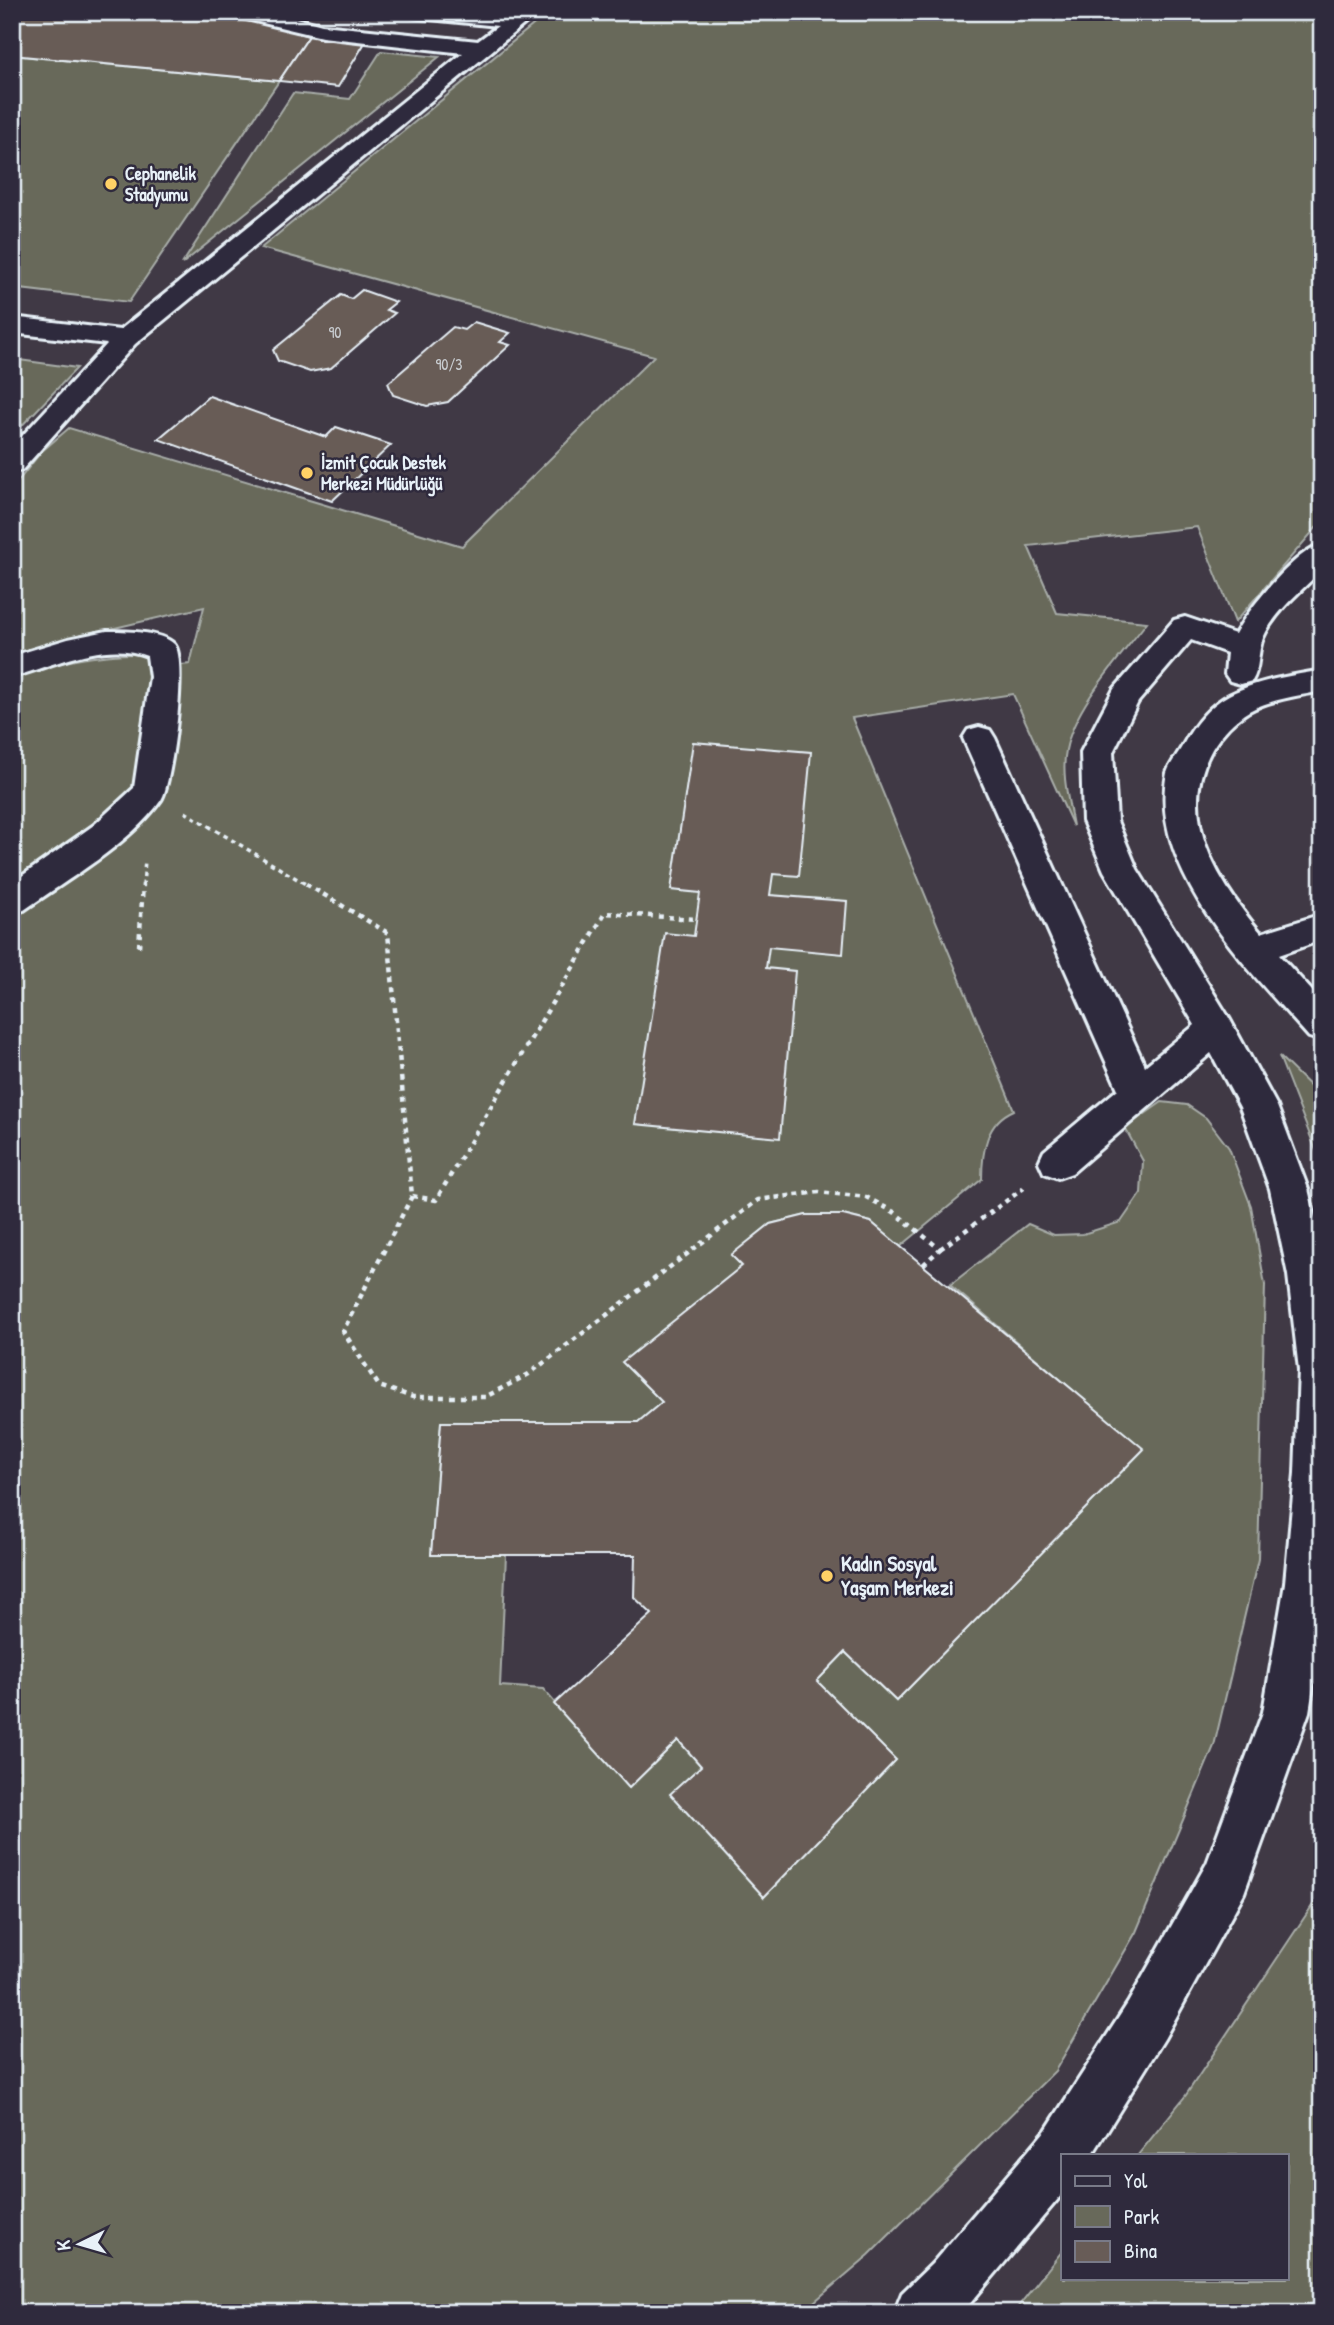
<svg xmlns="http://www.w3.org/2000/svg" width="1334" height="2325" font-family="'Patrick Hand',sans-serif">
	<style>
		.green { fill: #68695a; stroke: #a8ada9; stroke-width: 2 }
		.building { fill: #685c57; stroke: #e8f1f8; stroke-width: 2 }
		.lines { fill: none; stroke-linecap: round; stroke-linejoin: round }
		.minor-casing { stroke: #e8f1f8; stroke-width: 6 }
		.path-far1 { stroke: #e8f1f8; stroke-width: 3.5; stroke-dasharray: 4.5 4.5; stroke-linecap: butt }
		.path { stroke: #e8f1f8; stroke-width: 4.5; stroke-dasharray: 5 5; stroke-linecap: butt }
		.minor { fill: #2f2a3d; fill-rule: evenodd }
		.poi-dot { fill: #ffd166; stroke: #2f2a3d; stroke-width: 2.5 }
		.labels { text-anchor: middle; stroke-width: 5; stroke-linejoin: round; paint-order: stroke }
		.far-number-label { font-size: 16px; fill: #c8ccd0 }
		.far-poi-label { font-size: 18px; font-weight: bold; fill: #e8f1f8; stroke: #2f2a3d; text-anchor: start }
		.poi-label { font-size: 21px; font-weight: bold; fill: #e8f1f8; stroke: #2f2a3d; text-anchor: start }
	</style>
	<rect width="100%" height="100%" fill="#403945"/>
	<filter id="ink" filterUnits="userSpaceOnUse"><feTurbulence type="fractalNoise" baseFrequency=".0143" numOctaves="2"/><feDisplacementMap in="SourceGraphic" scale="14" xChannelSelector="R" yChannelSelector="G"/><feConvolveMatrix kernelMatrix="1 2 1 2 8 2 1 2 1" color-interpolation-filters="sRGB"/></filter>
	<g filter="url(#ink)">
		<g class="green">
			<path d="M549 12H1322V521L1235 622 1197 527 1028 546 1057 613 1147 622C1120 658 1075 705 1066 750 1061 774 1069 802 1073 826L1013 694 852 718 1014 1110C986 1122 982 1151 982 1179L900 1247 871 1222 843 1215H806L770 1224 732 1255 742 1266 623 1362 662 1402 638 1422H441L431 1555H506L500 1686 543 1689 629 1788 678 1740 701 1766 671 1794 764 1897 896 1760 817 1681 845 1652 896 1701 1143 1450 950 1285 1028 1224 1054 1235 1083 1234 1121 1222 1141 1193 1143 1161 1125 1128 1162 1102 1187 1105 1206 1118 1229 1148 1251 1206 1265 1285 1258 1559 1214 1746 1136 1932 1055 2071 869 2255 801 2313H12V676C55 663 97 653 142 654L156 668 190 664 204 607 59 641 12 656V489L41 452 69 428 462 546 654 356 261 248Z"/>
			<path d="M381 51 439 57 182 264 293 93 350 99Z"/>
			<path d="M12 55 279 81 129 302 12 288Z"/>
			<path d="M12 359 77 368 12 436Z"/>
			<path d="M1279 1056 1322 1098V1166Z"/>
			<path d="M1322 1891V2313H1013L1063 2250V2278H1287V2155H1138L1186 2095Z"/>
		</g>
		<g class="building">
			<path d="M12 12H225L309 36 279 81 12 55Z"/>
			<path d="M309 36 366 41 338 87 279 81Z"/>
			<path d="M362 290 396 302 386 310 395 313 331 368 310 372 278 361 273 350 341 295 351 299Z"/>
			<path d="M474 322 510 333 500 342 510 345 448 402 427 406 393 395 388 383 453 327 464 330Z"/>
			<path d="M209 396 326 437 336 427 391 445 332 501 158 439Z"/>
			<path d="M693 742 811 752 799 876 773 874 770 895 847 901 843 954 769 947 766 968 795 971 780 1138 635 1124 665 933 694 936 700 893 671 890Z"/>
			<path d="M806 1215H843L871 1222 1144 1449 896 1701 845 1652 817 1681 896 1760 764 1897 670 1794 701 1766 678 1740 629 1788 554 1704 652 1614 634 1597 635 1555H431L441 1422H638L662 1402 622 1362 742 1266 731 1255 770 1224Z"/>
		</g>
		<g class="lines">
			<g class="minor-casing">
				<g id="minor">
					<path d="M236 12H273L322 25 478 41 498 26 420 18 412 17 410 12H539L135 344 22 470 12 472V447L107 344 12 333V317L120 330 463 53 322 37 238 17Z"/>
					<path d="M1322 544V570C1301 591 1275 611 1263 638 1257 652 1260 669 1252 681L1241 684 1230 681 1225 674 1227 653 1191 640 1138 702 1113 752 1117 821 1137 869 1229 1018 1277 1106 1308 1189 1322 1247V1632L1309 1712 1244 1893 1164 2039 1092 2155H1063V2193L962 2313H894L902 2293 932 2264 1046 2130 1128 2003 1207 1863 1263 1712 1285 1583 1295 1473 1299 1370 1288 1275 1270 1189 1240 1107 1211 1053 1072 1173 1058 1178 1044 1173 1039 1162 1044 1151 1118 1089 963 738 968 730 979 727 990 730 995 738 1145 1066 1195 1025 1104 871 1083 821 1081 752 1114 689 1174 620 1185 617 1235 634C1249 609 1295 551 1322 544Z"/>
					<path d="M107 631C124 631 161 631 174 644 188 658 172 784 161 800 130 844 68 879 24 910L12 914V883L94 825 134 788 150 677 147 656C104 639 54 666 12 677V656L68 639Z"/>
					<path d="M1322 670V691C1298 696 1271 699 1249 711 1234 720 1221 734 1212 749 1175 816 1218 882 1261 933L1322 914V940L1279 955 1322 1002V1041L1309 1037C1251 971 1147 870 1167 773 1170 764 1178 754 1183 745 1194 725 1208 706 1229 695 1257 680 1292 676 1322 670Z"/>
				</g>
			</g>
			<g class="path-far1">
				<path d="M185 812 309 886"/>
				<path d="M143 886 145 860"/>
			</g>
			<g class="path">
				<path d="M306 884 388 933 412 1196 436 1200 605 913 696 919"/>
				<path d="M139 947 143 884"/>
				<path d="M412 1196 343 1331 379 1386 413 1397H485L529 1374 758 1200 819 1192 866 1197 894 1212 940 1249 923 1265"/>
				<path d="M940 1249 1024 1188"/>
			</g>
			<use href="#minor" class="minor"/>
		</g>
	</g>
	<g class="poi-dot">
		<circle cx="111" cy="184" r="7"/>
		<circle cx="307" cy="473" r="7"/>
		<circle cx="827" cy="1576" r="7"/>
	</g>
	<g class="labels">
		<g class="far-number-label">
			<text x="335" y="338">90</text>
			<text x="449" y="370">90/3</text>
		</g>
		<g class="far-poi-label">
			<text x="125" y="180">Cephanelik<tspan x="125" dy="21">Stadyumu</tspan></text>
			<text x="321" y="469">İzmit Çocuk Destek<tspan x="321" dy="21">Merkezi Müdürlüğü</tspan></text>
		</g>
		<g class="poi-label">
			<text x="841" y="1571">Kadın Sosyal<tspan x="841" dy="24">Yaşam Merkezi</tspan></text>
		</g>
	</g>
	<rect width="1334" height="2325" fill="none" stroke="#2f2a3d" stroke-width="42"/>
	<rect x="21" y="21" width="1292" height="2283" fill="none" stroke="#e8f1f8" stroke-width="2.5" filter="url(#ink)"/>
	<rect x="1061" y="2154" width="228" height="126" fill="#2f2a3d" stroke="#797a88" stroke-width="2"/>
	<rect x="1075" y="2176" width="35" height="10" fill="#2f2a3d" stroke="#797a88" stroke-width="2"/>
	<text x="1124" y="2188" font-size="21" fill="#e8f1f8">Yol</text>
	<rect x="1075" y="2206" width="35" height="21" fill="#68695a" stroke="#797a88" stroke-width="2"/>
	<text x="1124" y="2224" font-size="21" fill="#e8f1f8">Park</text>
	<rect x="1075" y="2241" width="35" height="21" fill="#685c57" stroke="#797a88" stroke-width="2"/>
	<text x="1124" y="2258" font-size="21" fill="#e8f1f8">Bina</text>
	<g transform="translate(80 2244) rotate(265)" stroke="#2f2a3d" stroke-width="5" paint-order="stroke">
	<path d="M0-5L12 26L0 18L-12 26Z" fill="#e8f1f8"/>
	<text y="-10" font-size="19" font-weight="bold" text-anchor="middle" fill="#e8f1f8">K</text>
	</g>
</svg>
